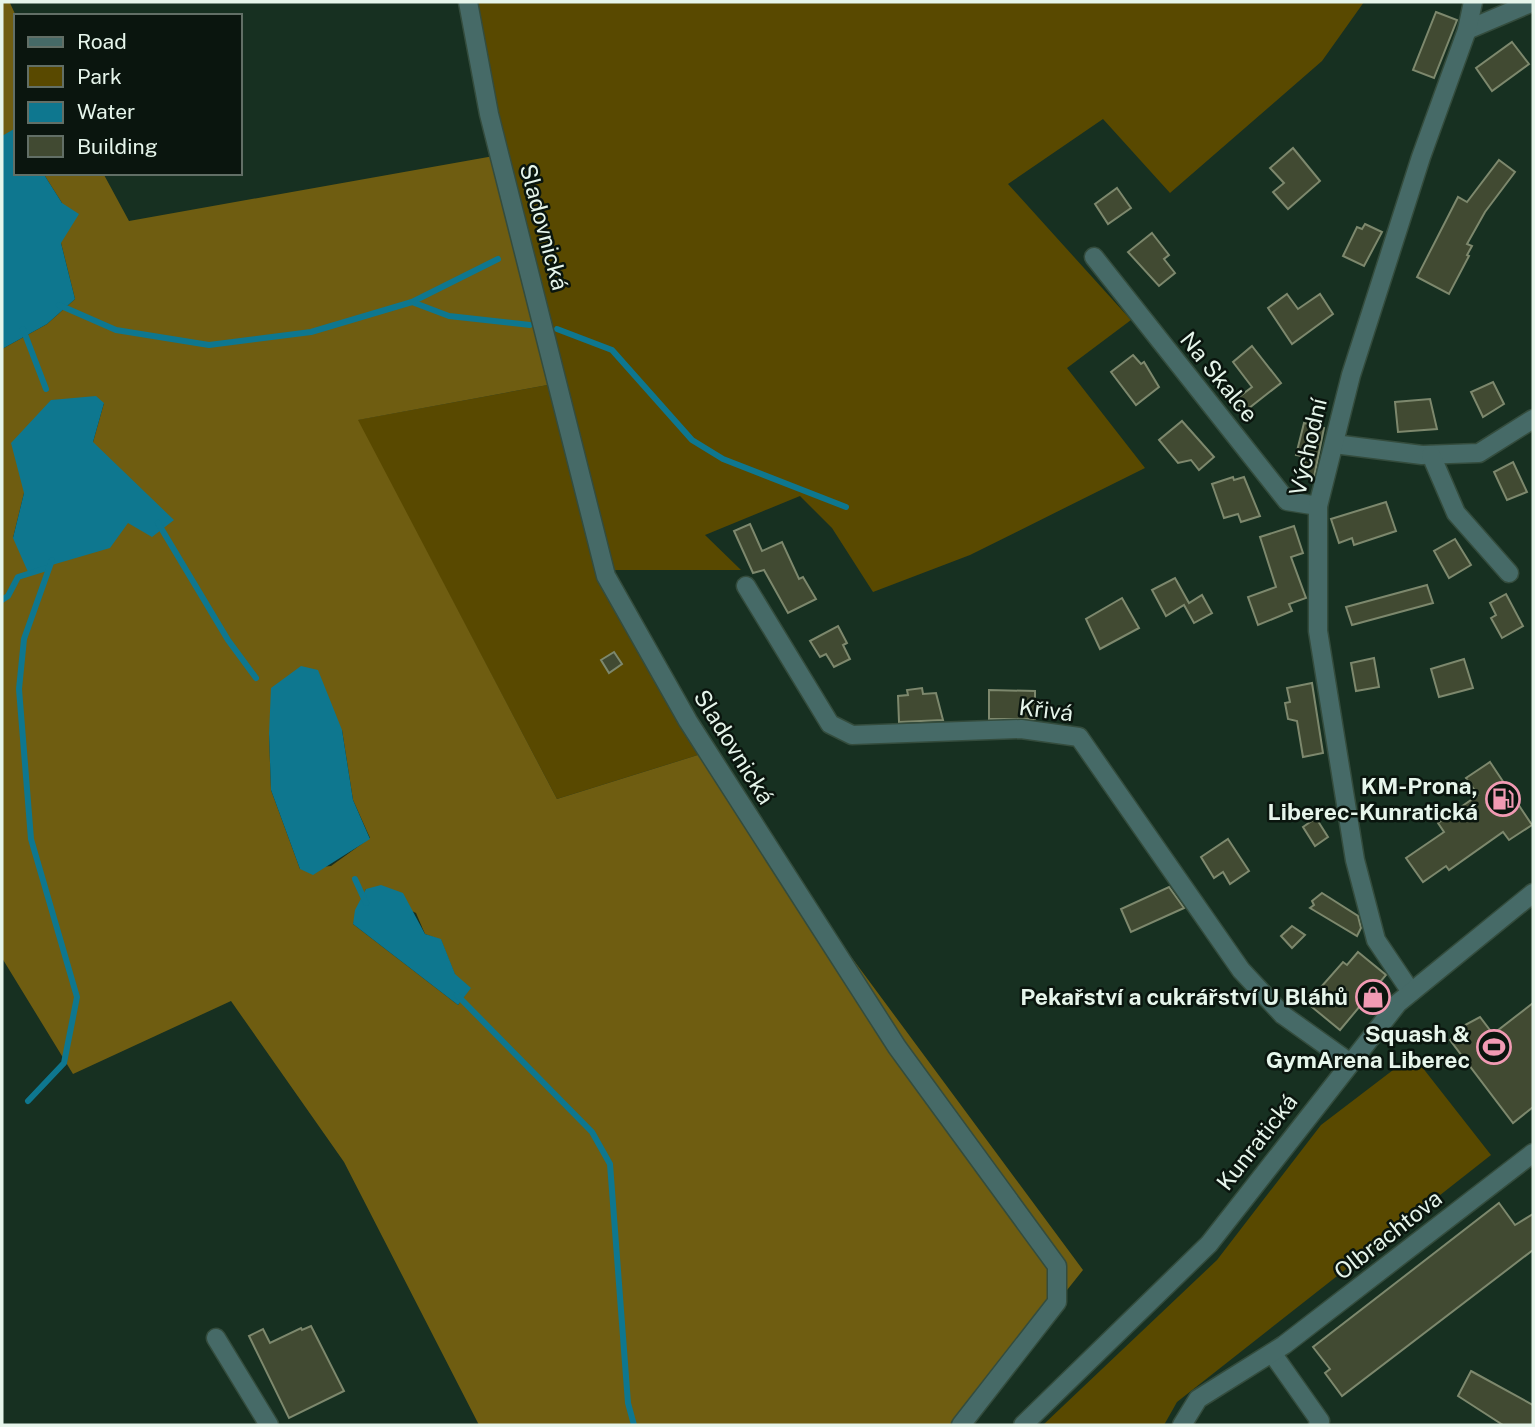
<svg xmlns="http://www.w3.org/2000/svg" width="1535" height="1427" font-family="'Public Sans',sans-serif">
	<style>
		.green { fill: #594900 }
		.forest { fill: #6f5d11; fill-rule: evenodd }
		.water { fill: #0e778f }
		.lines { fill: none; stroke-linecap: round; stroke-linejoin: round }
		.stream { stroke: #0e778f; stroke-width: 6 }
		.building { fill: #414a32; stroke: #7d886d; stroke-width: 2 }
		.minor-casing { stroke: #344c3d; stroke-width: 21 }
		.minor { stroke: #466a67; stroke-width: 18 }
		.labels { text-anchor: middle; stroke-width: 5; stroke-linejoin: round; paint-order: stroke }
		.street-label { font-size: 23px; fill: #e6f5eb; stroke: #0a150e }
		.poi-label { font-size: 23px; font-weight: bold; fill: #e6f5eb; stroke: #0a150e; text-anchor: end }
	</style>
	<rect width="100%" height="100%" fill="#173021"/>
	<g class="green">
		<path d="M476 2H1364L1322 61 1170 193 1103 119 1008 184 1131 320 1067 368 1145 468 970 555 873 592 832 528 800 496 705 535 741 570H599L701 754 557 799 357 420 553 384Z"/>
		<path d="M1415 1058 1491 1155 1177 1402 1164 1425H1043L1217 1260 1321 1125 1397 1067Z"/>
	</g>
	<g class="forest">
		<path d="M2 2H13L10 3 16 16V131L2 136Z"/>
		<path d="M505 154 553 384 358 420 557 799 701 754 1083 1270 964 1419 962 1425H479L344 1162 231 1001 73 1074 2 958V349L47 324 75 299 61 243 62 203 43 173H103L129 221ZM104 403 93 442 13 538 24 493ZM342 730 353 800 370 838 331 866 300 869 271 790 269 734ZM366 889 416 913 425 934 441 940 455 975 470 988 458 1005 353 924Z"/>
	</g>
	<g class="water">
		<path d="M14 129 16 173H43L62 203 79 214 61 243 75 299 47 324 2 349V136Z"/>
		<path d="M96 396 104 403 93 442 174 520 152 537 128 523 110 548 28 572 13 538 24 493 11 443 51 400Z"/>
		<path d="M301 666 318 670 342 730 353 800 370 839 313 875 300 869 271 790 269 734 271 688Z"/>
		<path d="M381 885 403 893 425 934 441 939 455 974 471 988 458 1005 353 924 355 910 366 889Z"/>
	</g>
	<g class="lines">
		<g class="stream">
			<path d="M412 302 498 259"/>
			<path d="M59 305 116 330 209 345 311 332 412 302 449 316 530 325"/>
			<path d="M23 329 46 389"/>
			<path d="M557 329 612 350 692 440 723 459 846 507"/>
			<path d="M158 523 228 640 256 678"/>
			<path d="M2 600 8 596 18 577 47 568"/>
			<path d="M355 879 366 903"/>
			<path d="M457 995 592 1132 610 1164 628 1403 634 1425"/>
			<path d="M28 1101 64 1063 77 997 31 839 19 689 24 639 52 560"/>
		</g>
	</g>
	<g class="building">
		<path d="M1436 12 1457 20 1434 78 1413 70Z"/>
		<path d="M1512 42 1529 64 1492 91 1476 68Z"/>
		<path d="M1293 148 1320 181 1288 209 1273 192 1284 183 1270 168Z"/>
		<path d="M1499 160 1515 172 1485 212 1467 244 1472 246 1467 255 1469 256 1449 294 1417 277 1458 197 1467 202Z"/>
		<path d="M1117 188 1131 208 1108 224 1095 204Z"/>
		<path d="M1365 224 1382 232 1364 266 1343 256 1357 227 1362 229Z"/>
		<path d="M1152 233 1169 255 1164 259 1175 273 1159 286 1128 252Z"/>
		<path d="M1287 294 1298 309 1320 294 1333 314 1292 344 1268 308Z"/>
		<path d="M1252 346 1281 383 1244 412 1235 400 1252 387 1233 362Z"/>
		<path d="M1133 355 1141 364 1144 362 1159 387 1136 405 1111 372Z"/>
		<path d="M1493 382 1504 404 1483 417 1471 392Z"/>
		<path d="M1430 399 1437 429 1398 432 1395 402Z"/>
		<path d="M1182 421 1214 457 1199 470 1191 460 1178 463 1159 440Z"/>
		<path d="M1304 423 1324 428 1314 477 1302 474 1306 457 1296 455Z"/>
		<path d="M1513 462 1527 492 1507 500 1494 472Z"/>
		<path d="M1233 477 1234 480 1244 477 1260 516 1241 522 1238 514 1224 518 1212 484Z"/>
		<path d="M1386 502 1396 531 1354 545 1352 538 1339 543 1331 519Z"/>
		<path d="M750 524 762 551 782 542 799 579 803 577 816 599 788 613 764 570 753 573 734 531Z"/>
		<path d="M1294 526 1303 553 1291 557 1306 598 1289 604 1292 611 1258 625 1248 597 1276 587 1260 537Z"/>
		<path d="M1455 539 1471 565 1449 578 1434 551Z"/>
		<path d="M1175 578 1189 603 1202 595 1212 613 1194 623 1184 605 1166 616 1152 590Z"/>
		<path d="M1427 585 1433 603 1352 625 1346 607Z"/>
		<path d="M1506 594 1523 626 1502 638 1491 618 1496 615 1490 603Z"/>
		<path d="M1122 598 1139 628 1100 649 1086 619Z"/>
		<path d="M838 626 847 643 843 645 850 659 834 667 826 654 820 657 810 641Z"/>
		<path d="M614 652 622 664 609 673 601 660Z"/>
		<path d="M1374 658 1379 687 1356 691 1351 663Z"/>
		<path d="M1464 659 1473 688 1439 697 1431 669Z"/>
		<path d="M1312 683 1323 753 1303 757 1297 721 1288 719 1285 703 1290 702 1287 688Z"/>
		<path d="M922 688 923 694 936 693 943 720 899 722 898 696 908 695 907 690Z"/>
		<path d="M989 690 1035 691V719H989Z"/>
		<path d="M1490 762 1532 825 1509 840 1503 832 1449 870 1446 866 1423 882 1406 858 1444 832 1438 823 1478 795 1466 778Z"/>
		<path d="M1316 818 1328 837 1315 846 1303 827Z"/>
		<path d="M1228 839 1249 871 1230 884 1223 872 1214 878 1201 857Z"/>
		<path d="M1169 887 1184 908 1131 932 1121 909Z"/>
		<path d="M1322 893 1358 916 1361 928 1357 936 1310 908 1314 905 1312 901Z"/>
		<path d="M1292 926 1305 935 1292 948 1281 936Z"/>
		<path d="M1358 952 1386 975 1340 1030 1307 1003 1343 962 1347 965Z"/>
		<path d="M1533 1003V1107L1513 1123 1450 1040 1465 1025 1480 1017 1493 1034Z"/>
		<path d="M1499 1203 1515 1225 1533 1214V1250L1342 1396 1325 1373 1330 1369 1313 1347Z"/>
		<path d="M311 1326 344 1391 289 1418 249 1336 263 1329 270 1343 301 1328 302 1330Z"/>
		<path d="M1471 1371 1533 1405V1425H1503L1458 1396Z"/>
	</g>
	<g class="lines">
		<g class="minor-casing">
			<g id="minor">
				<path d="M468 2 489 114 606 576 688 721 897 1047 1057 1266V1302L961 1425"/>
				<path d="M1467 30 1533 2"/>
				<path d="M1094 257 1287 501 1318 506"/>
				<path d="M1334 444 1422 455 1479 453 1533 419"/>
				<path d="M1431 455 1456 513 1509 573"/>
				<path d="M746 586 830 724 852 735 1021 729 1079 737 1241 970 1283 1015 1349 1062"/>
				<path d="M1411 992 1376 940 1355 860 1318 631V506L1351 375 1421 157 1467 30 1473 2"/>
				<path d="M216 1338 269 1425"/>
				<path d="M1272 1353 1320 1421 1318 1425"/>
				<path d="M1023 1425 1209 1244 1398 1003 1533 893"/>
				<path d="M1182 1425 1198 1399 1284 1345 1533 1153"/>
			</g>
		</g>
		<use href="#minor" class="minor"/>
	</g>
	<defs>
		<g id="fuel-ring" transform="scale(1.75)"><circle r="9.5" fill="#0a150e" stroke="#f19ab3" stroke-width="1.5"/><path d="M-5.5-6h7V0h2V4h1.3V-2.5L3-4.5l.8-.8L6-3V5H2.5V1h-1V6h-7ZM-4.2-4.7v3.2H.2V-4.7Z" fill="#f19ab3"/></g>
		<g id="shop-ring" transform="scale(1.75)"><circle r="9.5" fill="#0a150e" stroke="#f19ab3" stroke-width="1.5"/><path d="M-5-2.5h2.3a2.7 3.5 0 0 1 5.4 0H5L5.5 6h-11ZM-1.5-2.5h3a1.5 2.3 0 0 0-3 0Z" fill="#f19ab3"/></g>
		<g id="stadium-ring" transform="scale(1.75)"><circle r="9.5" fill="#0a150e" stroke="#f19ab3" stroke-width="1.5"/><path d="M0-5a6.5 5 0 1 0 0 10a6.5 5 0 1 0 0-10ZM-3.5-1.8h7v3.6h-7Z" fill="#f19ab3"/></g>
	</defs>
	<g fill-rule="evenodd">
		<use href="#fuel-ring" x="1503" y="799"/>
		<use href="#shop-ring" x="1373" y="997"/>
		<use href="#stadium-ring" x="1494" y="1047"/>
	</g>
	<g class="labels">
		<g class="street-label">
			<text transform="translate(544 227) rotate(75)" y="8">Sladovnická</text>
			<text transform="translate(1219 377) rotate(51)" y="8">Na Skalce</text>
			<text transform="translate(1308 447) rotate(-77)" y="8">Východní</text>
			<text transform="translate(1046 710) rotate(7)" y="8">Křivá</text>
			<text transform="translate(734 747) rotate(58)" y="8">Sladovnická</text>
			<text transform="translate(1257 1142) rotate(-52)" y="8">Kunratická</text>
			<text transform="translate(1388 1235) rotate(-38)" y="8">Olbrachtova</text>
		</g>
		<g class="poi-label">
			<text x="1478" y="794">KM-Prona,<tspan x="1478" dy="26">Liberec-Kunratická</tspan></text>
			<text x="1348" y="1005">Pekařství a cukrářství U Bláhů</text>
			<text x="1470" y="1042">Squash &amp;<tspan x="1470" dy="26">GymArena Liberec</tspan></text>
		</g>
	</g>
	<rect width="1535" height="1427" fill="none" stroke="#e6f5eb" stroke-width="7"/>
	<rect x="14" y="14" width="228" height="161" fill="#0a150e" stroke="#626f66" stroke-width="2"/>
	<rect x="28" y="37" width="35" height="10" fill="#466a67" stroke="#626f66" stroke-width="2"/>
	<text x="77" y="49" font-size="21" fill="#e6f5eb">Road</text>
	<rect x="28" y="66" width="35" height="21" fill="#594900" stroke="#626f66" stroke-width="2"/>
	<text x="77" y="84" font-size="21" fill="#e6f5eb">Park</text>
	<rect x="28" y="102" width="35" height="21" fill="#0e778f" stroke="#626f66" stroke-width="2"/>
	<text x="77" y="119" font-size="21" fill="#e6f5eb">Water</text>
	<rect x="28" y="136" width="35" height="21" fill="#414a32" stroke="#626f66" stroke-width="2"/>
	<text x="77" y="154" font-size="21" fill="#e6f5eb">Building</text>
</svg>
